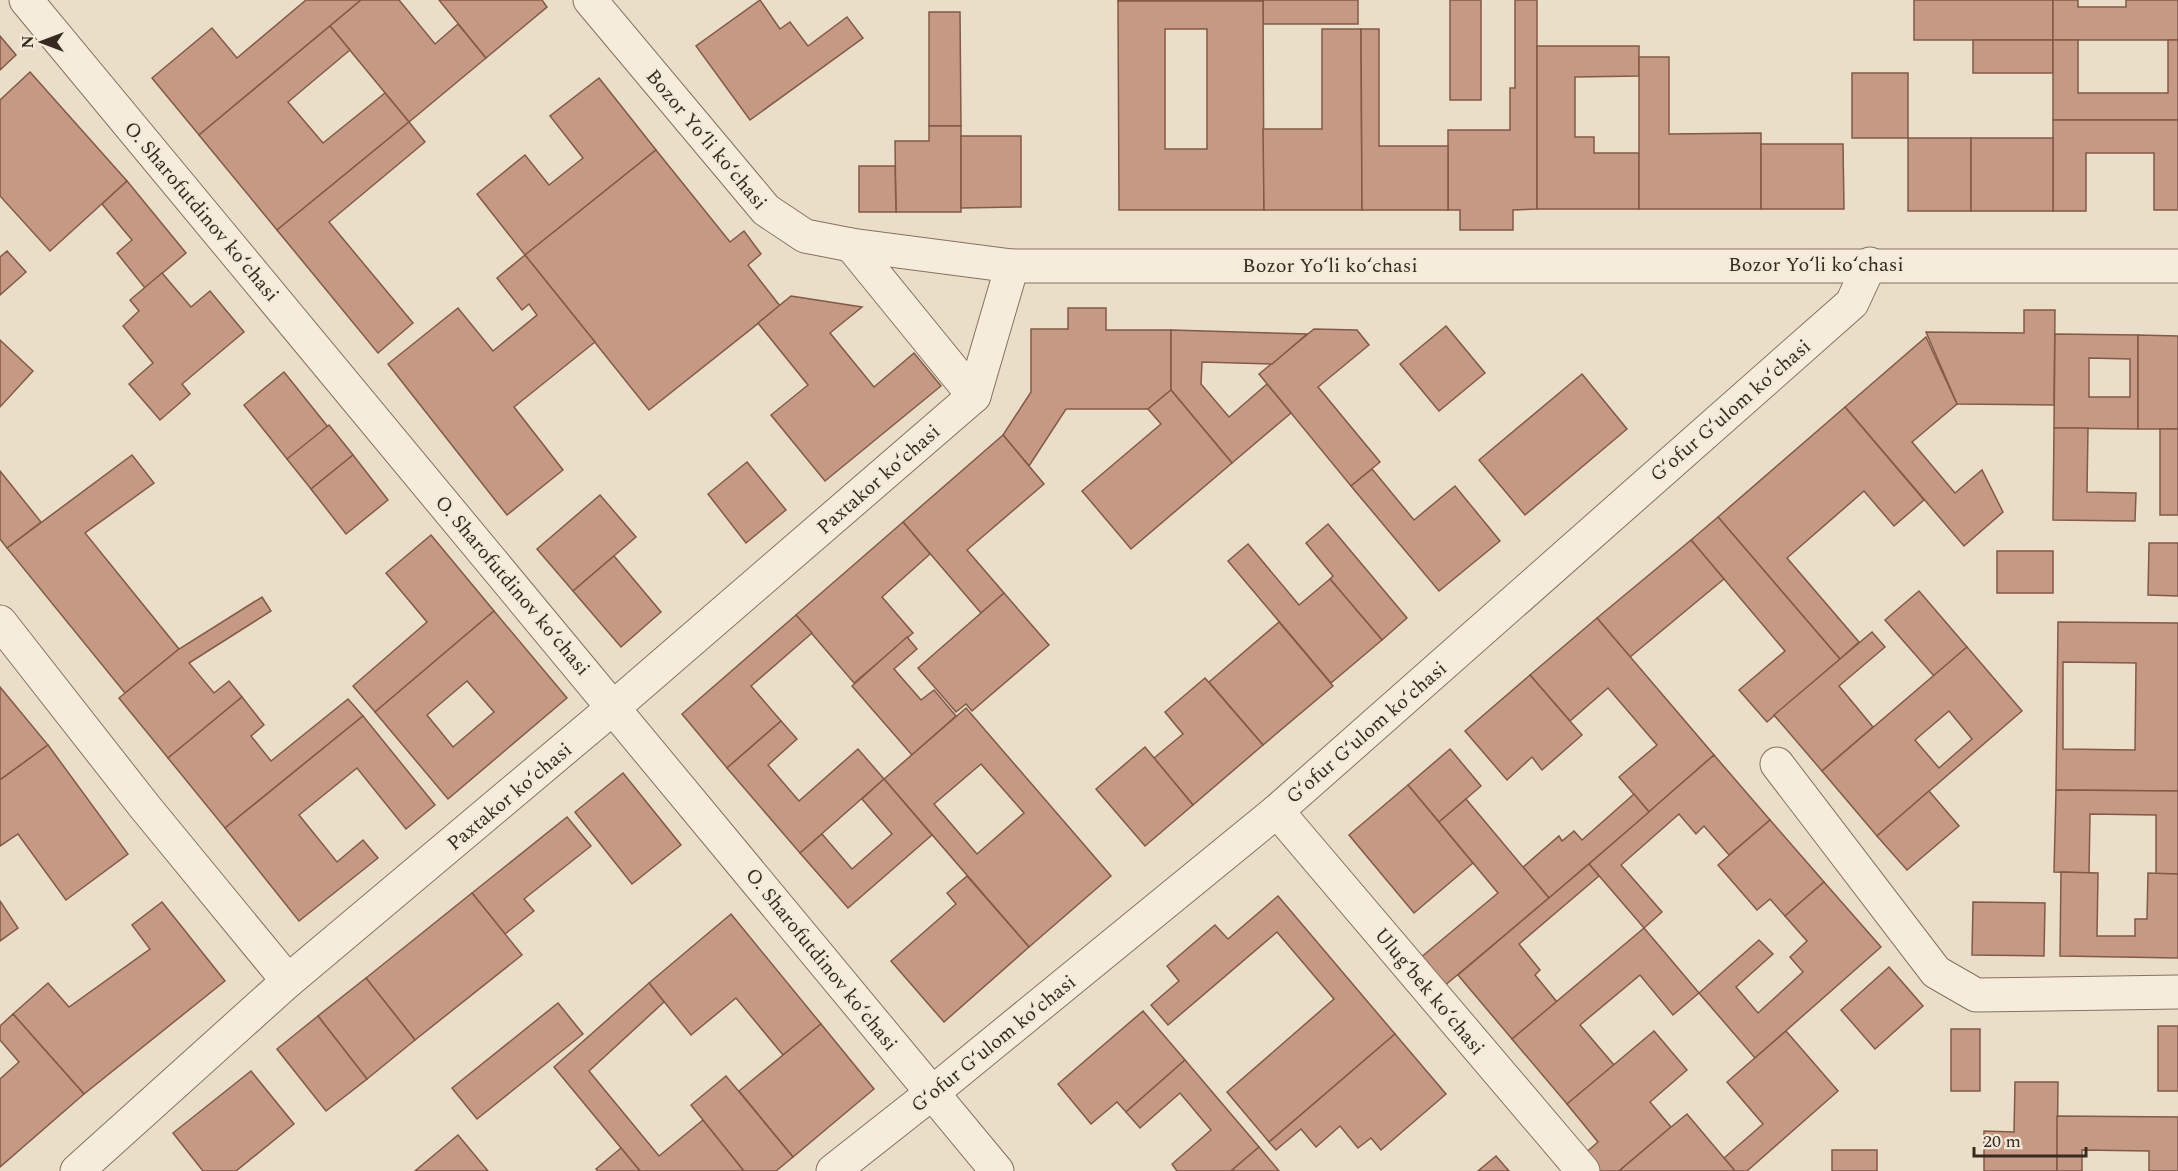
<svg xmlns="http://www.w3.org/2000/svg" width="2178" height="1171" font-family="Spectral,serif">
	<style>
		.building { fill: #c59983; stroke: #825a47; stroke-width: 1.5; fill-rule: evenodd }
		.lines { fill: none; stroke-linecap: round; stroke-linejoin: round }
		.minor-casing { stroke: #85715f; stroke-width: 35 }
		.minor { stroke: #f6ecdc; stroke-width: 33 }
		.labels { text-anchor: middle; stroke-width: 4.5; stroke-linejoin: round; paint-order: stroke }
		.street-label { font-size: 20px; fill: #372a21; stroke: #f3e9d8 }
	</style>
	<rect width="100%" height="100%" fill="#ebdec9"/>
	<g class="building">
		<path d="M306 0H361L199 135 152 78 212 28 237 58Z"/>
		<path d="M361 0H399L435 44 458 24 486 58 409 122 330 26Z"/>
		<path d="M439 0H542L547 7 486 58Z"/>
		<path d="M760 0 780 29 790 22 808 46 847 17 863 38 750 120 696 46Z"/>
		<rect x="1118" y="0" width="145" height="1"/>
		<path d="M1358 0V24H1263V0Z"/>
		<rect x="1450" y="0" width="31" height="100"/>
		<path d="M1515 0H1537V209L1513 210V230H1460V210H1448V130H1510V88H1515Z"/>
		<rect x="1914" y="0" width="139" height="40"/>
		<path d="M2053 0H2078V7H2126V0H2178V40H2053Z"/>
		<path d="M1118 1H1263L1264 210H1119ZM1165 29H1207V149H1165Z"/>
		<path d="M929 12H960L961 126H929Z"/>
		<path d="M330 26 350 50 288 102 323 143 385 93 409 122 277 230 199 135Z"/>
		<path d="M1322 29H1361L1362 210H1264L1263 129H1322Z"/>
		<path d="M1361 29H1379V146H1448V210H1362Z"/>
		<path d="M0 36 16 55 0 70Z"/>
		<rect x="1973" y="40" width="80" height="33"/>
		<path d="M2053 40H2078V93H2168V40H2178V120H2053Z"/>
		<path d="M1537 46H1639V76L1575 77V137H1594V153H1639V209H1537Z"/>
		<path d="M1639 57H1669V134L1761 133V209H1639Z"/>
		<path d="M30 72 127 181 50 251 0 196V100Z"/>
		<rect x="1852" y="73" width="56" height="65"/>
		<path d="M599 78 656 150 525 255 477 194 525 155 549 185 583 158 550 116Z"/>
		<path d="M2053 120H2178V210H2154V153H2086V211H2053Z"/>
		<path d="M409 122 425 142 329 222 413 323 378 353 277 230Z"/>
		<path d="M929 126H961V212H896L895 141H929Z"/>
		<path d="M961 136H1021V207L961 208Z"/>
		<rect x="1908" y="138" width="63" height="73"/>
		<rect x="1971" y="138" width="82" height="73"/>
		<path d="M1761 144H1843L1844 209H1761Z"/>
		<path d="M656 150 730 242 744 231 761 254 748 265 780 306 649 410 525 255Z"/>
		<path d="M859 166H895L896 212H859Z"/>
		<path d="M127 181 186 253 145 288 117 253 132 240 102 204Z"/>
		<path d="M7 251 26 272 0 295V257Z"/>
		<path d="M525 255 595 342 514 407 563 470 507 515 388 364 458 308 493 351 537 315 529 304 522 310 497 278Z"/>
		<path d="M162 273 191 307 210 291 244 332 182 384 190 394 160 420 129 384 153 363 123 326 139 311 130 300Z"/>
		<path d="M791 296 862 307 830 333 874 387 914 353 941 386 825 481 771 415 808 385 758 323Z"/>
		<path d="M1068 308H1106V330H1171V390L1148 409H1066L1029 466 1003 435 1031 392V329H1068Z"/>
		<path d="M2024 310H2055L2054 405 1957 404 1926 332 2024 333Z"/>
		<path d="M1446 326 1485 373 1439 411 1400 364Z"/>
		<path d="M1314 329 1357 330 1369 345 1318 387 1380 462 1351 486 1259 374Z"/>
		<path d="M1171 330 1307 334 1272 364 1202 362 1201 384 1229 417 1267 384 1291 413 1232 463 1171 390Z"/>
		<path d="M2055 334 2138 335V429L2054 428ZM2089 358 2130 359V397H2089Z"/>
		<path d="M2138 335 2178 336V429H2138Z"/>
		<path d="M1926 337 1957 404 1912 442 1955 493 1982 470 2003 512 1964 546 1845 407Z"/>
		<path d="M0 340 33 371 0 407Z"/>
		<path d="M284 372 328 427 287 459 244 405Z"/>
		<path d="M1582 374 1627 429 1525 515 1479 460Z"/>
		<path d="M1171 390 1232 463 1131 549 1082 491 1161 424 1148 409Z"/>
		<path d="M1845 407 1924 500 1894 526 1864 491 1787 558 1859 642 1840 659 1718 517Z"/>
		<path d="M329 425 353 455 311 489 287 459Z"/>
		<path d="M2054 428H2088L2087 492 2136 493 2135 521 2053 520Z"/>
		<rect x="2160" y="429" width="18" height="86"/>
		<path d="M1003 435 1044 484 967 550 1004 593 981 613 903 522Z"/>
		<path d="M132 455 154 483 85 533 179 649 125 693 7 548Z"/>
		<path d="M353 455 388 500 346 534 311 489Z"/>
		<path d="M747 462 786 510 746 543 708 494Z"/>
		<path d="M1372 469 1414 520 1455 486 1500 541 1439 591 1351 486Z"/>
		<path d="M0 471 41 522 7 548 0 539Z"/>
		<path d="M600 495 636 537 573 591 537 549Z"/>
		<path d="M1718 517 1840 659 1767 722 1739 690 1785 651 1691 540Z"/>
		<path d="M903 522 930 554 882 597 913 633 854 683 796 615Z"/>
		<path d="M1328 524 1407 618 1382 640 1330 579 1333 576 1306 543Z"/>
		<path d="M431 535 494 611 375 712 353 686 427 622 386 573Z"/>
		<path d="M1691 540 1724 579 1630 657 1597 618Z"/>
		<path d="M2149 543H2178V596L2148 595Z"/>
		<path d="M1248 544 1299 605 1330 579 1382 640 1331 683 1228 561Z"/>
		<rect x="1997" y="551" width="56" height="42"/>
		<path d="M614 556 661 612 621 647 573 591Z"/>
		<path d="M1919 591 1967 647 1934 676 1885 620Z"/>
		<path d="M1004 593 1049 645 972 711 966 704 956 712 918 668Z"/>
		<path d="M262 597 271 611 189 663 214 693 229 681 242 697 168 758 119 698 179 649Z"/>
		<path d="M494 611 567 698 448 799 375 712ZM467 681 494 712 453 747 427 715Z"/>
		<path d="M796 615 812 633 751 686 781 721 727 768 682 714Z"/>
		<path d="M1597 618 1714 755 1649 812 1619 777 1657 745 1608 688 1570 721 1530 675Z"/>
		<path d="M1279 622 1333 686 1263 745 1209 682Z"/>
		<path d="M2058 622 2178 623V791L2056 790ZM2063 662 2136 663 2135 750 2063 749Z"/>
		<path d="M1872 632 1885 647 1839 686 1873 727 1822 771 1774 715Z"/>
		<path d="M907 637 917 649 894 669 921 700 934 690 956 716 912 755 852 686Z"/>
		<path d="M1967 647 2022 711 1877 836 1822 771ZM1949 711 1972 739 1939 768 1915 740Z"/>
		<path d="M1530 675 1582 735 1542 770 1532 757 1507 780 1465 731Z"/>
		<path d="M1205 678 1263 745 1193 805 1154 758 1183 734 1165 712Z"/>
		<path d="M0 687 48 745 0 780Z"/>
		<path d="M242 697 264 725 251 736 271 761 348 699 363 716 225 828 168 758Z"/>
		<path d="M966 708 1111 876 1029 947 884 779ZM981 764 1024 813 977 854 934 804Z"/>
		<path d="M363 716 435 805 406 829 357 768 299 815 337 862 363 840 378 858 299 921 225 828Z"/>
		<path d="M781 721 797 739 768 765 799 801 858 749 884 779 800 853 727 768Z"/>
		<path d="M48 745 128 854 66 900 18 834 0 846V780Z"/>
		<path d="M1145 747 1193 805 1145 846 1096 789Z"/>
		<path d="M1450 749 1481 786 1439 822 1408 785Z"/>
		<path d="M1714 755 1770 820 1729 855 1704 826 1696 834 1679 814 1621 865 1662 912 1644 928 1589 864Z"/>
		<path d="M623 773 681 845 632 884 575 812Z"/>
		<path d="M884 779 932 835 848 908 800 853 822 834 852 869 892 834 862 799Z"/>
		<path d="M1408 785 1473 863 1414 913 1349 835Z"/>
		<path d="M2056 790 2178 791V874H2156V815L2090 814 2089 873 2054 872Z"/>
		<path d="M1929 791 1959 826 1907 870 1877 836Z"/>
		<path d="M1634 794 1649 812 1549 898 1523 867 1559 836 1562 841 1574 831 1582 840Z"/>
		<path d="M1466 799 1549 898 1443 987 1420 958 1498 893 1439 822Z"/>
		<path d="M567 817 591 846 524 899 534 911 505 934 472 893Z"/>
		<path d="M1770 820 1824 882 1785 916 1770 899 1757 910 1718 865Z"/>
		<path d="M1589 864 1599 876 1519 944 1540 970 1535 975 1557 1002 1512 1039 1458 975Z"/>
		<path d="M2061 872 2098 873 2097 936H2135V919H2147L2148 873 2178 874V958L2060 956Z"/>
		<path d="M967 876 1029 947 944 1022 891 961 956 904 947 893Z"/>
		<path d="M1824 882 1881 947 1755 1058 1699 993 1759 940 1773 954 1736 987 1758 1013 1803 972 1790 957 1807 941 1785 916Z"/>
		<path d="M472 893 522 955 415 1040 366 978Z"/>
		<path d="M1278 896 1395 1034 1269 1142 1227 1092 1334 999 1277 932 1168 1025 1151 1005 1179 981 1167 966 1215 925 1228 939Z"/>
		<path d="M0 901 18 928 0 941Z"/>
		<path d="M162 902 225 981 84 1094 13 1014 48 983 69 1007 150 949 132 925Z"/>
		<path d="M1973 902 2045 903 2044 956 1972 955Z"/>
		<path d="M731 914 821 1024 783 1055 736 998 691 1035 649 983Z"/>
		<path d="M1644 928 1699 993 1673 1015 1640 975 1580 1025 1614 1065 1567 1104 1512 1039Z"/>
		<path d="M1889 967 1923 1006 1875 1049 1841 1010Z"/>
		<path d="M366 978 415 1040 367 1079 318 1016Z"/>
		<path d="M649 983 664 1002 589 1071 659 1156 703 1120 744 1171H640L554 1067Z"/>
		<path d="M558 1003 583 1034 477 1119 452 1088Z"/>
		<path d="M1143 1011 1185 1060 1126 1112 1117 1102 1091 1124 1058 1084Z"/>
		<path d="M13 1014 84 1094 0 1167V1079L19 1062 0 1040V1026Z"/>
		<path d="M318 1016 367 1079 326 1111 277 1049Z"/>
		<path d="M821 1024 874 1089 793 1157 739 1091Z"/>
		<rect x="2158" y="1026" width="20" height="65"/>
		<rect x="1951" y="1029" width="29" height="62"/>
		<path d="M1654 1031 1687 1070 1650 1102 1671 1127 1619 1171H1597L1583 1155 1598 1142 1567 1104Z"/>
		<path d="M1786 1031 1838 1091 1747 1171H1735L1724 1158 1763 1124 1727 1082Z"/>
		<path d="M1395 1034 1446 1094 1381 1150 1371 1138 1358 1148 1340 1126 1316 1147 1301 1129 1276 1150 1269 1142Z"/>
		<path d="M1185 1060 1259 1147 1231 1171H1177L1172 1164 1211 1130 1180 1093 1140 1128 1126 1112Z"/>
		<path d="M251 1071 294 1124 236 1171H203L173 1133Z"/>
		<path d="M726 1076 793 1157 776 1171H744L691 1105Z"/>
		<path d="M2015 1082H2058L2057 1171H1984V1131L2014 1132Z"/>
		<path d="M1687 1114 1735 1171H1619L1671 1127Z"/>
		<path d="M2057 1116 2178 1117V1171H2149V1151L2082 1150V1171H2057Z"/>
		<path d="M458 1135 488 1171H415Z"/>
		<path d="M1259 1147 1279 1171H1231Z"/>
		<path d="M621 1148 640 1171H598L596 1169Z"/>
		<rect x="1832" y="1150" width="45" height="21"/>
		<path d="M1496 1156 1509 1171H1478Z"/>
	</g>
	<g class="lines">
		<g class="minor-casing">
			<g id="minor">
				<path d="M26 0 997 1171"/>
				<path d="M590 0 766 210 805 236 851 245 1012 266H2178"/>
				<path d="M851 245 974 396"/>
				<path d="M0 622 145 807 288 981 614 707 974 396 1012 266"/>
				<path d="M1777 764 1936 972 1976 995 2178 992"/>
				<path d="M1277 811 1583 1171"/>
				<path d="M77 1171 288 981"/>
				<path d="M833 1171 932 1093 1277 811 1852 303 1870 264"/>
			</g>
		</g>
		<use href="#minor" class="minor"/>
	</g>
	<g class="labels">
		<g class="street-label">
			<text transform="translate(707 139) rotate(50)" y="7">Bozor Yoʻli koʻchasi</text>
			<text transform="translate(202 211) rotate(50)" y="7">O. Sharofutdinov koʻchasi</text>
			<text x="1816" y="271">Bozor Yoʻli koʻchasi</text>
			<text x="1330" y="272">Bozor Yoʻli koʻchasi</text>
			<text transform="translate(1730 410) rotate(-41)" y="7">Gʻofur Gʻulom koʻchasi</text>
			<text transform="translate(878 479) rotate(-41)" y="7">Paxtakor koʻchasi</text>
			<text transform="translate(513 585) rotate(50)" y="7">O. Sharofutdinov koʻchasi</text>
			<text transform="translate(1366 732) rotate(-41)" y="7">Gʻofur Gʻulom koʻchasi</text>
			<text transform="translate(509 796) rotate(-40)" y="7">Paxtakor koʻchasi</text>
			<text transform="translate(822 959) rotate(51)" y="7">O. Sharofutdinov koʻchasi</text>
			<text transform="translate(1430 991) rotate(50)" y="7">Ulugʻbek koʻchasi</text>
			<text transform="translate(993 1043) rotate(-39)" y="7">Gʻofur Gʻulom koʻchasi</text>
		</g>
	</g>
	<g transform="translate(42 42) rotate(270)" stroke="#f3e9d8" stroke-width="4.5" paint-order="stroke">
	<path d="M0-4.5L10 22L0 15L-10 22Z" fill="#372a21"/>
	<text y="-9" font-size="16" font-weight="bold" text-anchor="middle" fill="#372a21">N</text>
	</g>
	<path d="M1974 1147v9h112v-9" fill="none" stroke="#372a21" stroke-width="3"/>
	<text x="1983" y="1147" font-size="18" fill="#372a21" stroke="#f3e9d8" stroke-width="4.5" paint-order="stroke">20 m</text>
</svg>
